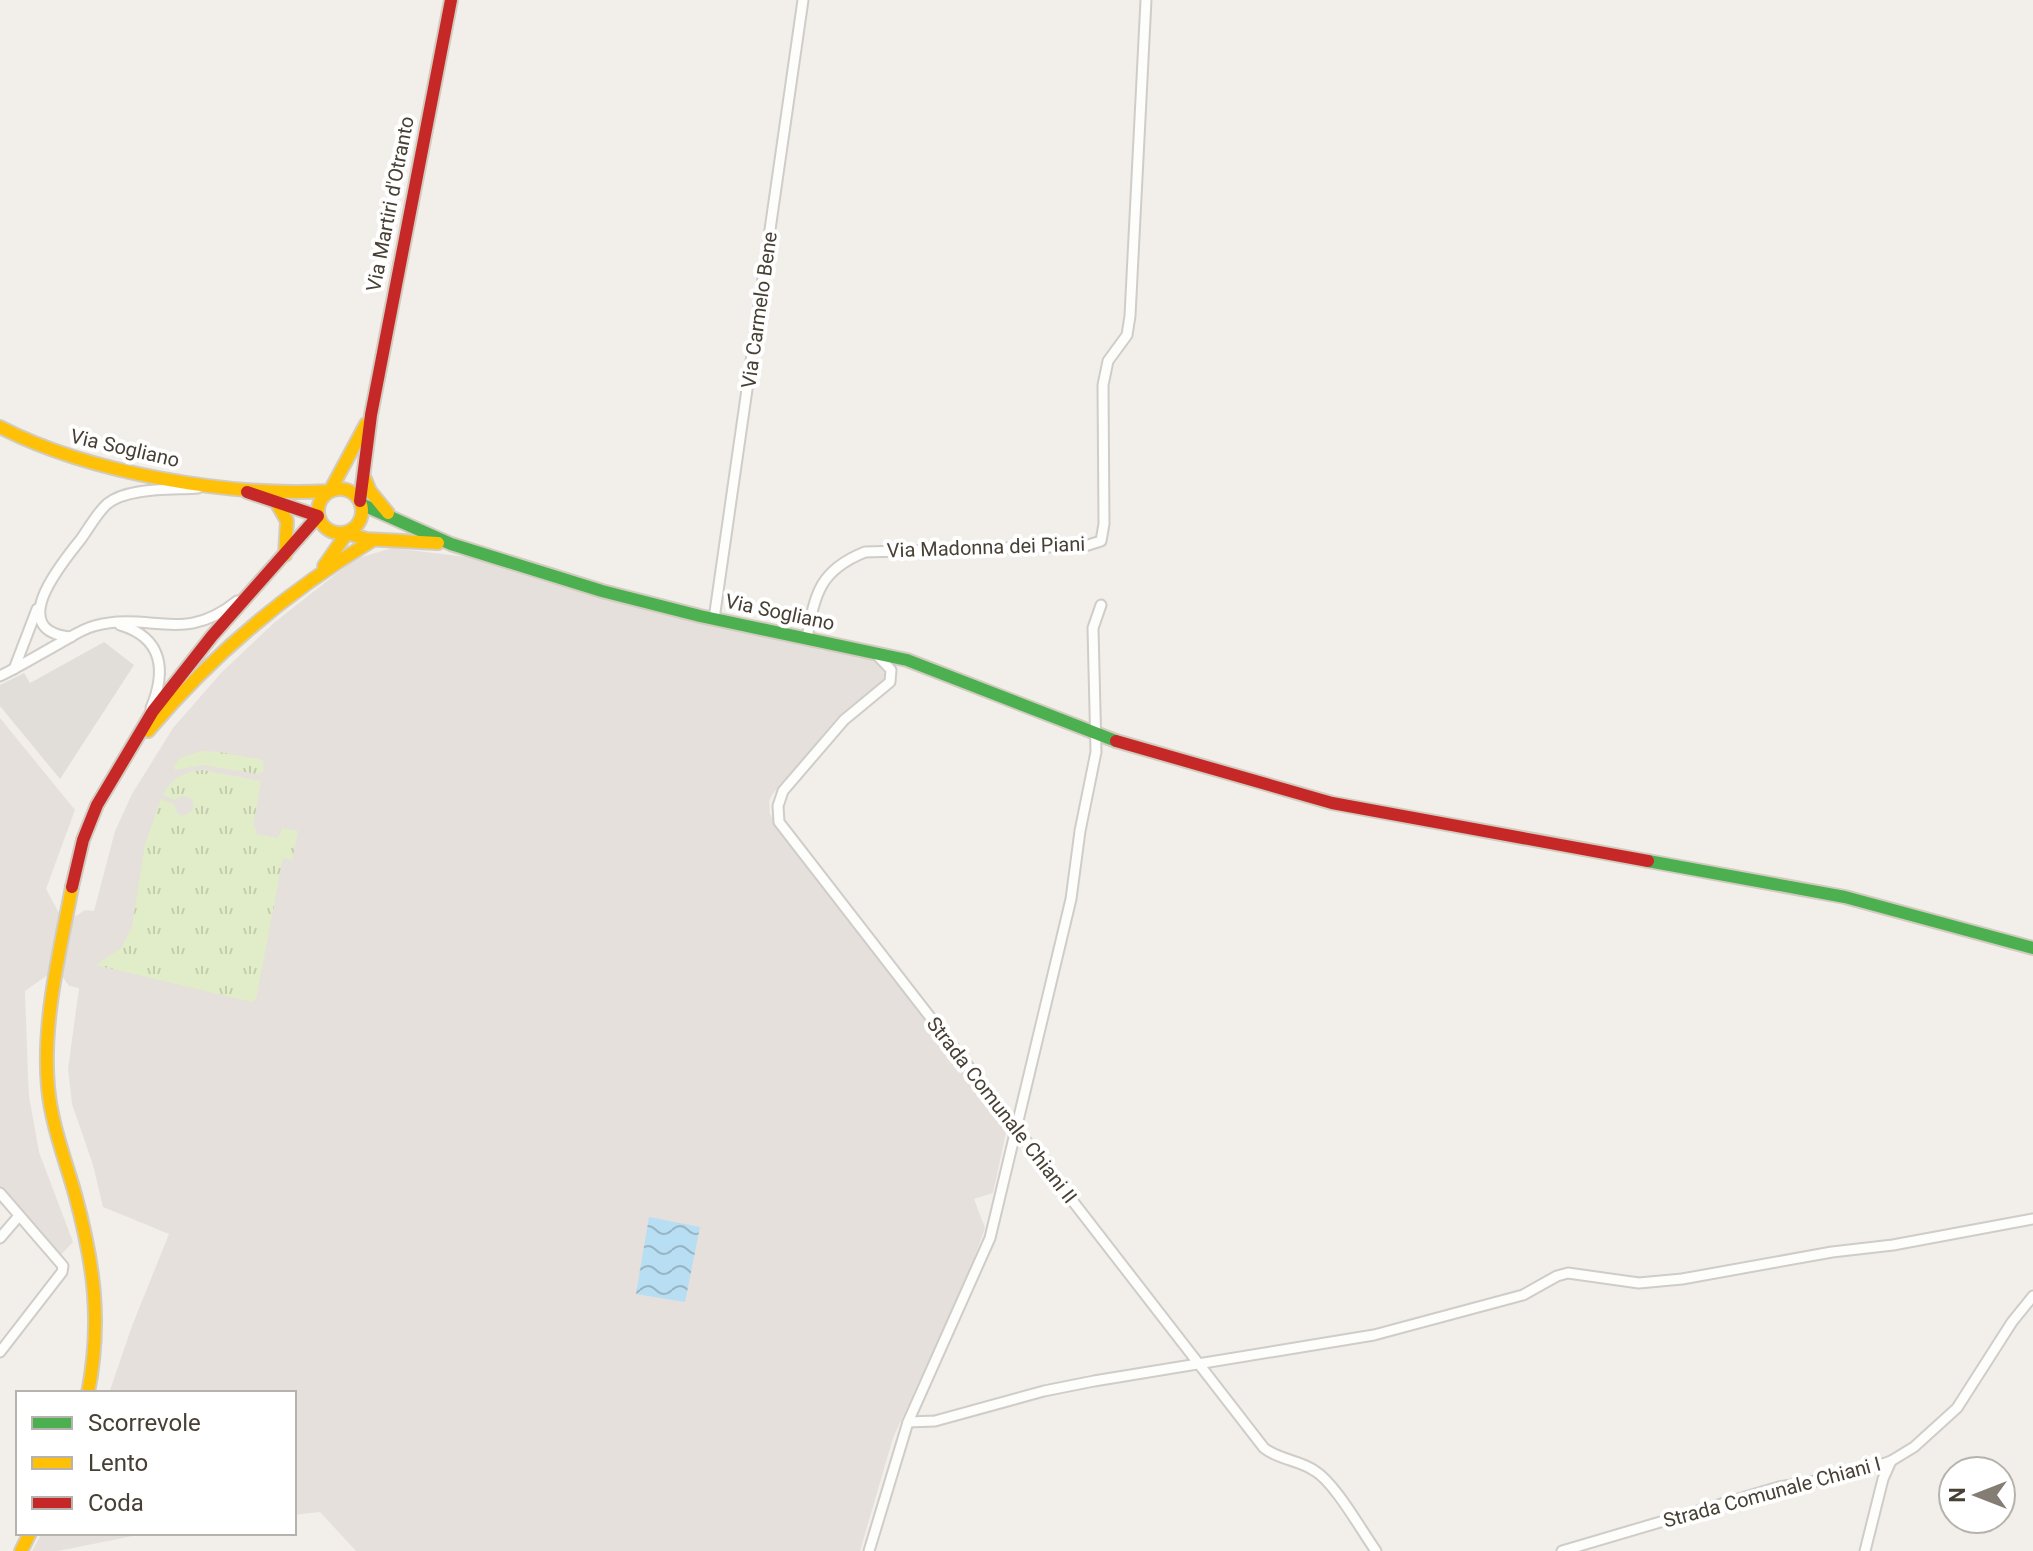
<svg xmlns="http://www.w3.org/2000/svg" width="2033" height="1551" font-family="Roboto,sans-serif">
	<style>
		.industrial { fill: #e5e0db }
		.grass { fill: url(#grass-tufts) }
		.parking { fill: #e1deda }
		.water { fill: url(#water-waves) }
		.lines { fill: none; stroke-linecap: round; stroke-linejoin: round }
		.street-casing { stroke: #d0ccc7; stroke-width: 13 }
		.fast-casing { stroke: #d2ccc0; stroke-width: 16 }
		.slow-casing { stroke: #d2ccc0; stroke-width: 16 }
		.jam-casing { stroke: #d2ccc0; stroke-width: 16 }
		.street { stroke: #fdfdfc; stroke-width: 9 }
		.fast { stroke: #4caf50; stroke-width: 12 }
		.slow { stroke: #ffc107; stroke-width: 12 }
		.jam { stroke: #c62828; stroke-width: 12 }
		.labels { text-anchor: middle; stroke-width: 8; stroke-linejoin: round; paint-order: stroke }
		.street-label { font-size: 20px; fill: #484035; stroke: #fff }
	</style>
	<defs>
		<pattern id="grass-tufts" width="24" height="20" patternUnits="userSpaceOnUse" patternTransform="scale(2)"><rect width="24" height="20" fill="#e1edc8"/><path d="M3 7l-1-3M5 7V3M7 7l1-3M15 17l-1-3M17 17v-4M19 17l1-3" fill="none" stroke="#c3ccac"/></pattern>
		<pattern id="water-waves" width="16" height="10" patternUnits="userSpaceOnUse" patternTransform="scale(2)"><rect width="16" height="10" fill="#b7def2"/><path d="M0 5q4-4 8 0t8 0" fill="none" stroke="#97b5c5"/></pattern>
	</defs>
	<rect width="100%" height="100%" fill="#f2efea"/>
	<g class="industrial">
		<path d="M392 548 467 557 631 606 799 643 823 651 830 649 856 655 857 658 872 659 885 674V679L837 718 772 795 769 801 770 814 1007 1128 993 1193 974 1199 985 1228 970 1270 893 1438 860 1551H356L320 1512 294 1515V1393H109L132 1326 169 1234 103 1207 93 1165 72 1104 68 1069 79 988 69 986 62 976 49 974 25 991 28 1076 29 1096 39 1152 73 1242 59 1257 0 1190V718L75 810 46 889 59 913 76 916 85 910 94 911 115 831 132 794 173 728 221 673 275 622 355 559Z"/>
		<path d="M42 1533H148L58 1551H32Z"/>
	</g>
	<g class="grass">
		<path d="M202 751 219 752 263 760 264 771 258 774 202 765 175 770 174 766 180 758Z"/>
		<path d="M202 770 261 781 253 827 256 828V834L278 838 281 828 298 831 292 860 283 858 256 999 252 1002 96 965 121 948 132 927 145 844 161 799 174 804 176 811 182 816 193 810C195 801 191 796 182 796L175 800 163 795C171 779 183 772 202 770Z"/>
	</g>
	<path class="parking" d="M104 642 134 665 60 779 0 706V685L24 673 30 683Z"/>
	<path class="water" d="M649 1217 700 1227 685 1302 636 1294Z"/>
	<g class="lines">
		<g class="street-casing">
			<g id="street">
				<path d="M714 619 803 0"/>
				<path d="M120 625C164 638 166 672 151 708"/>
				<path d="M71 637C5 631 61 564 81 539 89 528 97 513 107 504 127 487 173 490 198 488"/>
				<path d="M807 638C815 593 820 570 865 552L1085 546 1101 541 1104 524 1103 385 1108 361 1127 335 1130 316 1146 0"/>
				<path d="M875 653 891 670 890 682 844 720 783 791 778 806 779 822 1264 1448C1279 1460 1300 1460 1315 1471 1335 1483 1361 1530 1376 1551"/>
				<path d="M14 669 37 609"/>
				<path d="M0 676C21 666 40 654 60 643 71 637 82 629 94 626 152 611 183 645 237 601"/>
				<path d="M0 1193 63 1266 62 1272 0 1352"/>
				<path d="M0 1238 18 1217"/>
				<path d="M908 1422 935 1421 1044 1391 1094 1381 1374 1335 1523 1295 1557 1276 1568 1273 1639 1283 1682 1279 1832 1252 1893 1245 2033 1219"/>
				<path d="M869 1551 908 1422 990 1238 1071 899 1080 831 1096 752 1093 628 1101 605"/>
				<path d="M1562 1551 1779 1487 1852 1475 1891 1461 1914 1447 1957 1408 2012 1322 2033 1296"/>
				<path d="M1865 1551 1883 1479 1891 1461"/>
			</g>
		</g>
		<g class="fast-casing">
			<g id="fast">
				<path d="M361 504 451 544 602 591 700 616 907 660 1116 741"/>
				<path d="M1648 861 1845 897 2033 948"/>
			</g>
		</g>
		<g class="slow-casing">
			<g id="slow">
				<path d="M0 427C89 473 230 497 330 491L366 424"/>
				<path d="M365 479 370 491 388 513"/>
				<circle cx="340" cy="511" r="22"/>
				<path d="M276 502 287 521 285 555"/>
				<path d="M324 566 347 533 366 539 438 543"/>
				<path d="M148 731C212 655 288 591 373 540"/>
				<path d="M72 887C60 951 42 1021 48 1087 51 1123 65 1159 75 1194 94 1264 102 1321 88 1393"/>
				<path d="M21 1551 30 1533"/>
			</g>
		</g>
		<g class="jam-casing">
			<g id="jam">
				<path d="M360 501 371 415 451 0"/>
				<path d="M1116 741 1332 803 1648 861"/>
				<path d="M72 887 83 840 97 805 153 711 212 636 318 516 247 492"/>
			</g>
		</g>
		<use href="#street" class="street"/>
		<use href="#fast" class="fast"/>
		<use href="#slow" class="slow"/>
		<use href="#jam" class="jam"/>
	</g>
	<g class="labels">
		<g class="street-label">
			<text transform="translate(390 204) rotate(-79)" y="7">Via Martiri d'Otranto</text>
			<text transform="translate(759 310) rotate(-82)" y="7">Via Carmelo Bene</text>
			<text transform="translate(125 448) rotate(13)" y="7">Via Sogliano</text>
			<text transform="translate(986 547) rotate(-2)" y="7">Via Madonna dei Piani</text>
			<text transform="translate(780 612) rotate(12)" y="7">Via Sogliano</text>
			<text transform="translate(1002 1110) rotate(52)" y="7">Strada Comunale Chiani II</text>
			<text transform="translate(1772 1492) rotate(-15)" y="7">Strada Comunale Chiani I</text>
		</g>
	</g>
	<rect x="16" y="1391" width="280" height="144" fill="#ffffff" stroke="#b6b3ae" stroke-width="2"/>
	<rect x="32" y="1417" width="40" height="12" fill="#4caf50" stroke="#b6b3ae" stroke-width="2"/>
	<text x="88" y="1431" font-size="24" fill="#484035">Scorrevole</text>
	<rect x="32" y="1457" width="40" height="12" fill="#ffc107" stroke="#b6b3ae" stroke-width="2"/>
	<text x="88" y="1471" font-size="24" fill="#484035">Lento</text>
	<rect x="32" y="1497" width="40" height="12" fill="#c62828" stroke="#b6b3ae" stroke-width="2"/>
	<text x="88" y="1511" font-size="24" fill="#484035">Coda</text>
	<g transform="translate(1977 1495) rotate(270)"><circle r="38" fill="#ffffff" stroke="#b6b3ae" stroke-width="2"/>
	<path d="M0-6L14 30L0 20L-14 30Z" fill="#847d74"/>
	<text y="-12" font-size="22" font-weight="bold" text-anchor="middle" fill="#484035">N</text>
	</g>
</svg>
